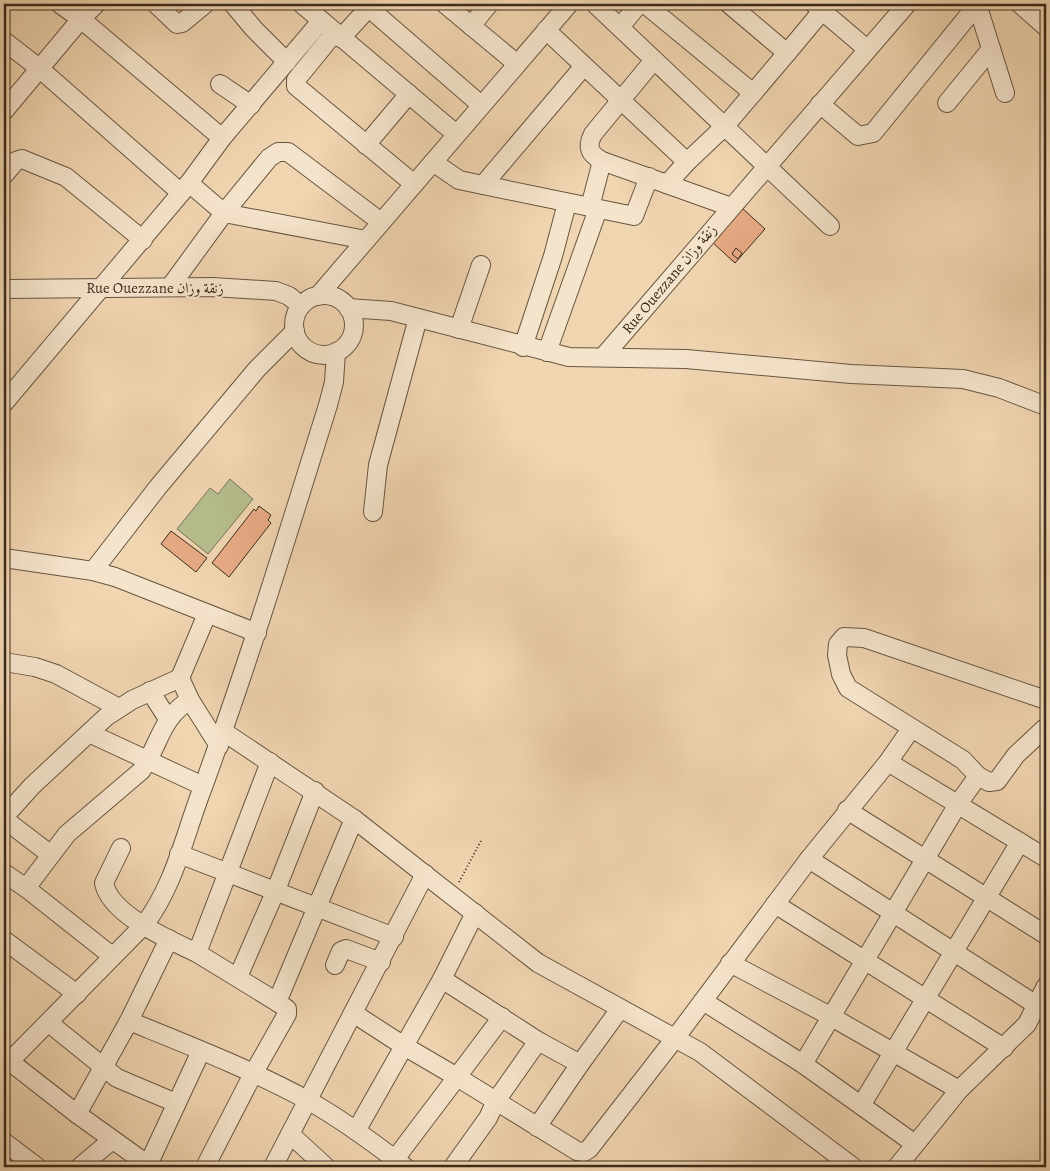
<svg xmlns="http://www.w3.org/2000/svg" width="1050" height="1171" font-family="Alegreya,Amiri,serif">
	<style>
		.green { fill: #b6be8e; stroke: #787554 }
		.building { fill: #e8ab85; stroke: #3a2c1b }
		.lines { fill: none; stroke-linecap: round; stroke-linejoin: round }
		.minor-casing { stroke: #685640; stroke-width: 20 }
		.path { stroke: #3a2c1b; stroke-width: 2; stroke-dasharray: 1 2.5; stroke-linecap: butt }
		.minor { stroke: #f5e4cc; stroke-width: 18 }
		.labels { text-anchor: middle; stroke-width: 4; stroke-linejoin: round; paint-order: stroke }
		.street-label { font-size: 15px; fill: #3a2c1b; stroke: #f5e4cc }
	</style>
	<rect width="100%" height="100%" fill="#f0d5b1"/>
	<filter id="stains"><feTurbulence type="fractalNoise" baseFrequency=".004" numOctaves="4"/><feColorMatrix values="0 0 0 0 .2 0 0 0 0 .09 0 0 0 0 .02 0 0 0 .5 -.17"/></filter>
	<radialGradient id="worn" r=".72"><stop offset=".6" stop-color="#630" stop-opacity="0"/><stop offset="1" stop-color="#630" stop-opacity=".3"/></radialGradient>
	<path class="green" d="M230 479 253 499 208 554 177 529 210 488 218 494Z"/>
	<g class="building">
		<path d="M742 208 765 229 735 263 712 242Z"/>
		<path d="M736 248 742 253 738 259 732 254Z"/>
		<path d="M259 506 271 515 268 520 271 523 229 577 212 563 254 509 256 511Z"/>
		<path d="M171 531 207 558 196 572 161 544Z"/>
	</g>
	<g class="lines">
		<g class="minor-casing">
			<g id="minor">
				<path d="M96 4 81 19 222 138"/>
				<path d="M156 4 177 24 182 23 205 4"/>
				<path d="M233 4 254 29 287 62"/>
				<path d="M302 4 456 134"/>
				<path d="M445 4 516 63"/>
				<path d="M595 4 830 226"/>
				<path d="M645 4 753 93"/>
				<path d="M729 4 787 53 822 11"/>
				<path d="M814 4 867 49"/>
				<path d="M977 4 1005 93"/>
				<path d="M1020 4 1046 27"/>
				<path d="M369 8 481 105"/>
				<path d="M321 21 222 138 189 183 224 213 269 158 278 152H288L381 222"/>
				<path d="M471 26 489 4"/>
				<path d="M620 27 639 4"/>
				<path d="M546 30 687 162 667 184"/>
				<path d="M335 32 296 80V86L414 184"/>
				<path d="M341 38 372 4"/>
				<path d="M4 41 39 68 181 193 188 184"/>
				<path d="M654 60 593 134C586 148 590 154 602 161L731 207"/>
				<path d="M584 66 483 185 590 207 602 161"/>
				<path d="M220 84 251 105"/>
				<path d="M947 103 991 49"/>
				<path d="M820 104 858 136 873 133 977 5"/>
				<path d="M4 111 81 19 60 4"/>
				<path d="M366 145 409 94"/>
				<path d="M433 162 459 180 483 185"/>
				<path d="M687 162 725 126 787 53"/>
				<path d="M4 175 16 161 22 159 66 177 143 240"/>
				<path d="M590 207 634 216 649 177"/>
				<path d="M170 287 224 213 366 240"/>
				<path d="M4 289 213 287 276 291 289 296 301 306"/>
				<circle cx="324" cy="325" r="30"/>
				<path d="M318 296 569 4"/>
				<path d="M348 308 391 311 569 357 686 359 851 374 963 379 999 388 1046 406"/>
				<path d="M459 329 481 265"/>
				<path d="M523 347 553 256 567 203"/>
				<path d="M547 352 598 209"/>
				<path d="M603 357 907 4"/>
				<path d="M4 403 181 193"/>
				<path d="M373 512 378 465 418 318"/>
				<path d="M4 558 93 571 115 577 257 633"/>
				<path d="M93 571 158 487 257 369 295 331"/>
				<path d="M4 662 35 667 56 674 119 708"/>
				<path d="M180 678 207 614"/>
				<path d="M150 691 168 719"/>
				<path d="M224 732 354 819 538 963 700 1052 853 1167"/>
				<path d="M89 733 203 786"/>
				<path d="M888 762 1046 858"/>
				<path d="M978 776 989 782 997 781 1016 755 1046 727"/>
				<path d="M847 810 1046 935"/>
				<path d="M4 817 32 786 106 717 132 700 180 678 190 700 219 746"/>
				<path d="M4 819 51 855 26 888 4 873"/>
				<path d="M121 848 104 883C110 915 170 940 197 953L270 762"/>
				<path d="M179 854 394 937"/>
				<path d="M51 855 67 834 141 771C160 745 160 718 190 700"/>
				<path d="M809 859 1038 1006"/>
				<path d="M26 888 112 956"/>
				<path d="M775 904 1004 1048"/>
				<path d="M475 913 442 979 538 1041 580 1064 620 1009"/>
				<path d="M4 940 77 994"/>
				<path d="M197 953 277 1002"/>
				<path d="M730 963 830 1016 959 1090"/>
				<path d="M335 965 341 951 346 949 381 962"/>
				<path d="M238 977 276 890 315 791"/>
				<path d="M703 1001 803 1064 915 1144"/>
				<path d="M353 1013 404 1046 457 1077 395 1159"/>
				<path d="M502 1017 457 1077 496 1101 538 1041"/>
				<path d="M129 1021C188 1045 250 1069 307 1100 342 1119 374 1143 405 1167"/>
				<path d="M49 1023 117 1078 176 1103"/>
				<path d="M4 1057 77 1114"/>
				<path d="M803 1064 958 804 978 776 963 760 848 688 841 674 837 655 838 644 844 637 864 638 1046 700"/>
				<path d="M4 1067 144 925C175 885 185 833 203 787 249 661 288 533 328 405L334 382 336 352"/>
				<path d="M862 1104 1020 842"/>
				<path d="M537 1127 580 1064"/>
				<path d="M356 1131 442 979"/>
				<path d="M290 1134 326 1167"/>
				<path d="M4 1142 37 1167"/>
				<path d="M148 1165 201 1051"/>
				<path d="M80 1167 112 1140"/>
				<path d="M151 1167 77 1114 129 1021 169 939"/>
				<path d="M205 1167 253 1074 287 1014V1009L277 1002 354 819"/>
				<path d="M273 1167 425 874"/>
				<path d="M453 1167 488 1118 496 1101 577 1151 584 1152 589 1149 676 1037 809 859 888 762 911 729"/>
				<path d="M897 1167 959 1090 1027 1024 1046 986"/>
			</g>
		</g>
		<path class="path" d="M459 882 482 839"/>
		<use href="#minor" class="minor"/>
	</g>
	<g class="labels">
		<g class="street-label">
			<text transform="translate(669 279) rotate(-50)" y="5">Rue Ouezzane زنقة وزان</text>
			<text x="155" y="293">Rue Ouezzane زنقة وزان</text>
		</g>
	</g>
	<rect width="1050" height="1171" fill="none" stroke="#f0d5b1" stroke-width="20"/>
	<rect x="5" y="5" width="1040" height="1161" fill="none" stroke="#3a2c1b" stroke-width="2.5"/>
	<rect x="10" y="10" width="1030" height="1151" fill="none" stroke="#3a2c1b"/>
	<rect width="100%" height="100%" filter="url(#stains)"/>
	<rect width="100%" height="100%" fill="url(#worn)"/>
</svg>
